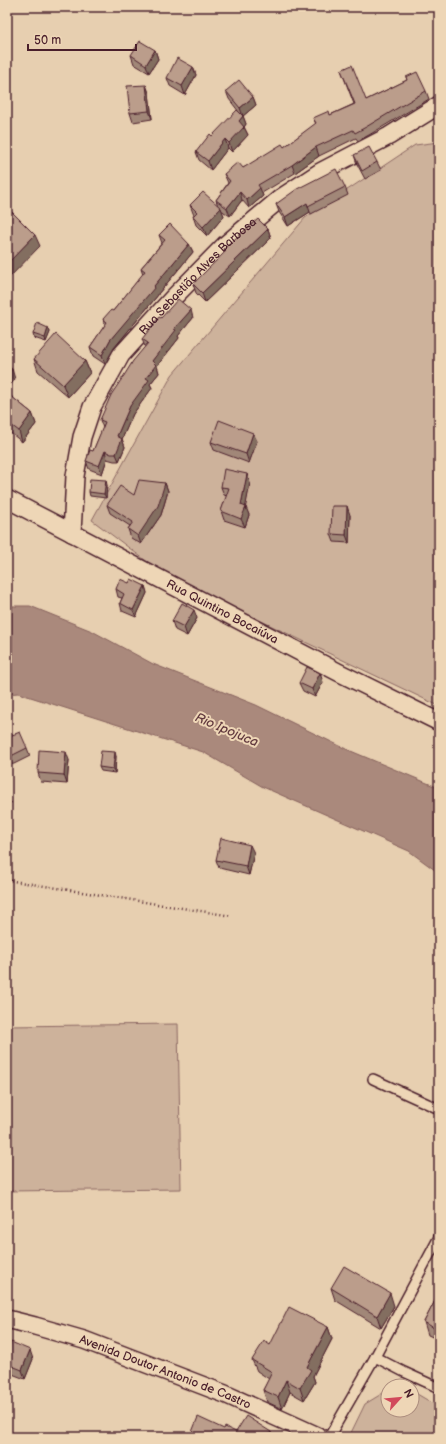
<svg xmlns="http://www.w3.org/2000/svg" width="446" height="1444" font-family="'Balsamiq Sans',sans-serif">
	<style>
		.green { fill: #cdb29b; stroke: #8c6863 }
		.water { fill: #aa897b; stroke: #845f5b }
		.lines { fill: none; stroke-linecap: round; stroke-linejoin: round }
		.service-casing { stroke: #4a1f2b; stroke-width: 12 }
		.minor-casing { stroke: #4a1f2b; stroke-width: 20 }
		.path { stroke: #4a1f2b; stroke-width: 2.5; stroke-dasharray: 1 3; stroke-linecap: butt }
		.service { stroke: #eed6b6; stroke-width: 9 }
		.minor { stroke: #eed6b6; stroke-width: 17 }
		.wall { fill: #a18778; stroke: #4a1f2b }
		.shaded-wall { fill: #836e61; stroke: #4a1f2b }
		.building { fill: #bb9d8b; stroke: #4a1f2b }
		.labels { text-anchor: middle; stroke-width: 4; stroke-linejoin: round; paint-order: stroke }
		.street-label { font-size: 12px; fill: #4a1f2b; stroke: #eed6b6 }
		.water-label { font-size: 13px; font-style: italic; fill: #623a3f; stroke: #eed6b6 }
	</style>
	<rect width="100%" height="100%" fill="#e7cfb0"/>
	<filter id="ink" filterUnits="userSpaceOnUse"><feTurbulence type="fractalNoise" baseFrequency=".025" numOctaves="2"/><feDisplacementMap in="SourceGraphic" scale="8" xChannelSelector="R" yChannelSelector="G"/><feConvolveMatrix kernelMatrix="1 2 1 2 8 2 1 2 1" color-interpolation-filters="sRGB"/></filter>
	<g filter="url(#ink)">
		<g class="green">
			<path d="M439 142V706L165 575 92 520 172 375 305 218 415 145Z"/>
			<path d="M178 1024 181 1189 7 1191V1026Z"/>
			<path d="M388 1390V1410H412V1391L439 1407V1437H349L365 1404Z"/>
		</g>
		<path class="water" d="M7 606H30L92 631 153 664 256 705 346 749 439 788V873L409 851 263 787 203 752 18 693 7 694Z"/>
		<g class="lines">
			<g class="service-casing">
				<g id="service">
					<path d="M373 1079 439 1109"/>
					<path d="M375 1357 404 1372 439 1388"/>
					<path d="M329 1437 375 1357 439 1237"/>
				</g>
			</g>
			<g class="minor-casing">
				<g id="minor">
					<path id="s1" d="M7 499 338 672 439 722"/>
					<path id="s2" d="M72 533 75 476 82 437 92 407 121 355 172 299 225 245 282 197 320 172 389 136 439 105"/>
					<path id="s3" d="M7 1319 35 1326 84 1340 225 1394 320 1437"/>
				</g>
			</g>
			<g class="path">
				<path d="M7 810 11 802"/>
				<path d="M7 880 232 916"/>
			</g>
			<use href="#service" class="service"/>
			<use href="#minor" class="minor"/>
		</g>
		<g class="wall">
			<path d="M155 50 158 59 149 73 134 64 131 55Z"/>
			<path d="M193 67 196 75 185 95 170 86 167 78Z"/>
			<path d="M341 70 366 100 407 80 406 77 426 91 429 99 369 135 358 141 356 138 319 156 295 173 262 193 263 196 249 208 242 200 230 216 221 210 224 216 207 236 196 225 193 216 194 215 193 213 190 205 218 206 216 200 228 183 224 174 243 168 284 147 316 124 313 118 330 115 354 104Z"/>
			<path d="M146 85 149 93 152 119 133 122 130 113Z"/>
			<path d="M226 91 253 97 256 105 243 116 246 124 244 127 248 135 232 152 228 148 211 170 199 160 196 152 239 112 229 99Z"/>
			<path d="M354 155 377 162 381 170 365 179 357 164Z"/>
			<path d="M345 187 348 195 311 214 310 212 288 226 279 212 276 204Z"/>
			<path d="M268 229 271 238 205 302 196 293 193 284 225 252 224 249Z"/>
			<path d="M159 235 189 244 193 252 158 294V295L114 348 105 364 93 356 90 347 105 325 103 319 113 311 143 274 141 268 162 243Z"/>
			<path d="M193 318 178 336 179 338 157 366 159 373 150 384 152 388 133 414 122 439 125 447 119 461H114L107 459 102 474 89 469 86 461 93 451 103 428 100 420 145 347 142 339Z"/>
			<path d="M48 328 50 332 46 342 34 338 33 334Z"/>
			<path d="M34 359 85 361 90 373 68 397 38 371Z"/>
			<path d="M7 393 32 413 36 424 22 442 7 430Z"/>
			<path d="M257 441 249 463 214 450 211 442Z"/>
			<path d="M165 483 168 491 161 515 141 544 131 538 128 529 130 526 110 513 107 505 134 495Z"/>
			<path d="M250 483 245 507 249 515 245 527 224 520 221 511 227 496 224 495 221 487Z"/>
			<path d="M107 485 106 498 90 496 89 492Z"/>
			<path d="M350 515 349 543 334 542 331 534Z"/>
			<path d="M129 583 145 586 147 593 136 617 122 611 120 603 122 598 118 597 116 589Z"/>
			<path d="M197 618 187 636 175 630 172 621Z"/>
			<path d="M323 682 315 697 303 691 299 683Z"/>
			<path d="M7 737 27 748 30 756 14 764 7 765Z"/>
			<path d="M116 756 115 773 101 771 99 767Z"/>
			<path d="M69 760 67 784 41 782 38 773Z"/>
			<path d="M254 853 249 875 219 868 216 860Z"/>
			<path d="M331 1288 394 1306 381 1328 335 1300Z"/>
			<path d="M439 1293V1340L428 1335 424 1322Z"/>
			<path d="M328 1327 332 1339 313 1376 315 1382 304 1400 290 1392 282 1409 267 1402 263 1390 269 1379 257 1371 252 1360 270 1345Z"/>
			<path d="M7 1353 33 1359 25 1379 7 1372Z"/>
		</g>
		<g class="shaded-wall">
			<path d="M155 50 158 59 149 73 146 65Z"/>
			<path d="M193 67 196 75 185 95 182 86Z"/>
			<path d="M146 85 149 93 152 119 149 111Z"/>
			<path d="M253 97 256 105 243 116 246 124 243 129 244 127 248 135 232 152 229 143 239 121 243 116 240 108Z"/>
			<path d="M225 139 228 148 211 170 208 161Z"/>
			<path d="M316 147 319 156 295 173 292 165Z"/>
			<path d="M260 188 263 196 249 208 247 200Z"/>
			<path d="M240 192 242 200 230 216 227 208Z"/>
			<path d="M307 203 310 212 288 226 285 217Z"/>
			<path d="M221 208 224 216 207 236 203 227Z"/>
			<path d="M268 229 271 238 205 302 202 293Z"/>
			<path d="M35 235 40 246 7 280V264Z"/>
			<path d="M189 244 193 252 158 294V295L114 348 105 364 102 355 110 340 154 286Z"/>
			<path d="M191 310 193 318 178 336 179 338 157 366 159 373 150 384 152 388 133 414 122 439 125 447 119 461 116 454 117 436 130 406 146 378 152 361 174 329Z"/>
			<path d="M48 328 50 332 46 342 45 338Z"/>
			<path d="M7 347 10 354 7 357Z"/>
			<path d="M85 361 90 373 68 397 63 385Z"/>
			<path d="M12 369 15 379 7 390V375Z"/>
			<path d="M32 413 36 424 22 442 19 431Z"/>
			<path d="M253 433 257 441 249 463 246 454Z"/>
			<path d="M105 451 107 459 102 474 99 466Z"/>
			<path d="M247 474 250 483 245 510 246 507 249 515 245 527 241 519V505Z"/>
			<path d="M106 480 107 485 106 498 104 494Z"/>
			<path d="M165 483 168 491 161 515 141 544 138 536Z"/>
			<path d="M347 506 350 515 349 543 346 535Z"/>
			<path d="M145 586 147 593 136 617 133 610Z"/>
			<path d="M194 610 197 618 187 636 184 627Z"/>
			<path d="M320 673 323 682 315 697 312 689Z"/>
			<path d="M66 752 69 760 67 784 64 775Z"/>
			<path d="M115 752 116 756 115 773 113 769Z"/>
			<path d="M250 845 254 853 249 875 246 866Z"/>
			<path d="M390 1293 394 1306 381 1328 377 1316Z"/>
			<path d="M328 1327 332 1339 313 1376 315 1382 304 1400 300 1388 307 1367Z"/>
			<path d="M30 1350 33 1359 25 1379 22 1370Z"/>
			<path d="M286 1380 290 1392 282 1409 278 1397Z"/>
			<path d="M271 1432 272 1437H267Z"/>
		</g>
		<g class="building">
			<path d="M140 41 155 50 146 65 131 55Z"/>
			<path d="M177 58 193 67 182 86 167 78Z"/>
			<path d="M352 65 366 100 407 80 406 77 417 72 426 91 366 127 355 133 353 130 316 147 292 165 258 185 260 188 247 200 240 192 227 208 216 200 230 181 224 174 238 162 243 168 282 144 284 147 316 123 313 118 329 111 330 115 355 104 341 70Z"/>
			<path d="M239 80 253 97 240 108 226 91Z"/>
			<path d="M146 85 149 111 130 113 127 86Z"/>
			<path d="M237 110 243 116 239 121 244 127 229 143 225 139 208 161 196 152 210 134 212 136Z"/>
			<path d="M369 147 377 162 362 171 354 155Z"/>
			<path d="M336 169 345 187 308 206 307 203 285 217 276 204 297 189Z"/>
			<path d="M203 192 221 208 203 227 193 216 197 212 190 205Z"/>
			<path d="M10 210 35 235 7 264V213Z"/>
			<path d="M258 219 268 229 202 293 193 284 226 251 224 249 229 244Z"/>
			<path d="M170 224 189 244 154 286 155 287 110 340 102 355 90 347 107 322 103 319 111 310 113 311 145 271 141 268 165 240 159 235Z"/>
			<path d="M178 299 191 310 174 329 176 330 152 361 156 365 146 378 149 380 130 406 117 436 122 439 116 454H111L105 451 99 466 86 461 90 450 93 451 105 422 100 420 111 395 125 374 133 361 148 343 142 339 159 317 161 318Z"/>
			<path d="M37 323 48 328 45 338 33 334Z"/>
			<path d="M56 334 85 361 63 385 34 359Z"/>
			<path d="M7 365 12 369 7 375Z"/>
			<path d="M7 393 32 413 19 431 7 422Z"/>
			<path d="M219 420 253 433 246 454 211 442Z"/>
			<path d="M224 469 247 474 241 505 246 507 241 519 221 511 229 488 221 487Z"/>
			<path d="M90 479 106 480 104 494 89 492Z"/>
			<path d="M139 480 165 483 158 506 138 536 128 529 133 522 107 505 120 486 134 495Z"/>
			<path d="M332 506H347L346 535 331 534Z"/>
			<path d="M120 579 129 583 131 579 145 586 133 610 120 603 124 594 116 589Z"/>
			<path d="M182 603 194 610 184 627 172 621Z"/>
			<path d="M307 667 320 673 312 689 299 683Z"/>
			<path d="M20 732 27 748 11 756 7 757V737Z"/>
			<path d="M39 750 66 752 64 775 38 773Z"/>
			<path d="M101 751 115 752 113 769 99 767Z"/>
			<path d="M221 838 250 845 246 866 216 860Z"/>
			<path d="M344 1266 390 1293 377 1316 331 1288Z"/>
			<path d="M439 1293V1331L424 1322Z"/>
			<path d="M289 1307 328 1327 307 1367 311 1370 300 1388 286 1380 278 1397 263 1390 272 1372 252 1360 264 1341 270 1345Z"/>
			<path d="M11 1342 30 1350 22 1370 7 1364V1353Z"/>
			<path d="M246 1416 271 1432 267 1437H190L198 1417 224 1429 225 1427 236 1432Z"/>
		</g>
	</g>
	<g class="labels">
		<g class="street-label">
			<text dy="4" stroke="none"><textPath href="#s2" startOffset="298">Rua Sebastião Alves Barbosa</textPath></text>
			<text dy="4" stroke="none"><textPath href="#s1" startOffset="243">Rua Quintino Bocaiúva</textPath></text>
			<text dy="4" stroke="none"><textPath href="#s3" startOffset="167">Avenida Doutor Antonio de Castro</textPath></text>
		</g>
		<g class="water-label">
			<text transform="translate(227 729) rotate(23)" y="5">Rio Ipojuca</text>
		</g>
	</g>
	<rect width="446" height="1444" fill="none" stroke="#eed6b6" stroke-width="24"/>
	<rect x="12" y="12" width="422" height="1420" fill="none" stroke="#4a1f2b" stroke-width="1.5" filter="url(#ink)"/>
	<g transform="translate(400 1398) rotate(63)"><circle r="19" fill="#eed6b6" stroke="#ac8d7e"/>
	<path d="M0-3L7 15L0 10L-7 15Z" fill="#d1495b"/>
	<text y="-6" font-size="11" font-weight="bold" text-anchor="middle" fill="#4a1f2b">N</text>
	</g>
	<path d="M28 44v6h108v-6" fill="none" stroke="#4a1f2b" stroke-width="2"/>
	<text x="34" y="44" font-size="12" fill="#4a1f2b" stroke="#eed6b6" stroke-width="3" paint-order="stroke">50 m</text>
</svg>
